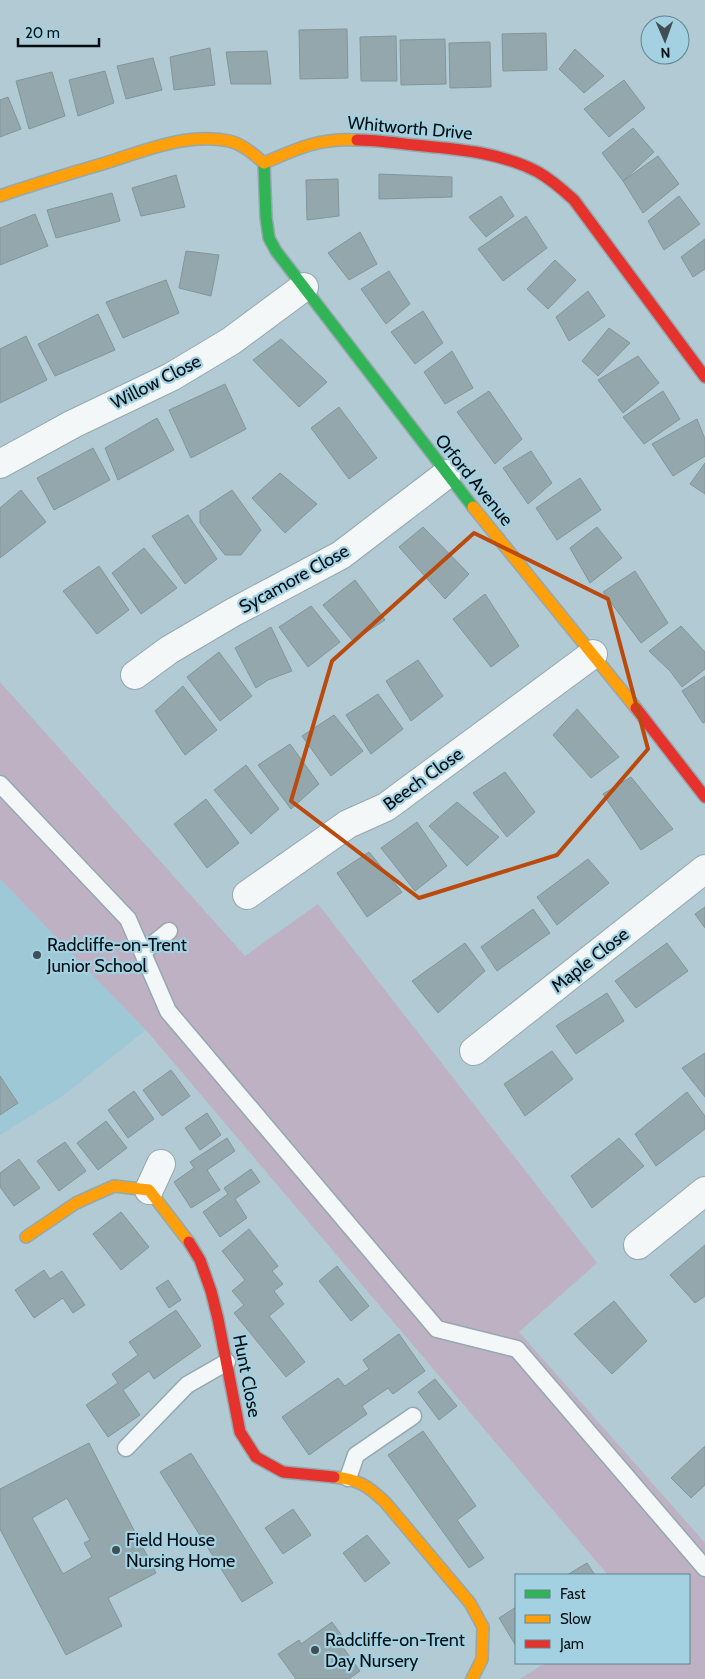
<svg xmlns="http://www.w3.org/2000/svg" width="705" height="1679" font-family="Cabin,sans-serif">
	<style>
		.built { fill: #9fc8d7 }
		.green { fill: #bdb1c3 }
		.building { fill: #93a7ac; stroke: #81969a; fill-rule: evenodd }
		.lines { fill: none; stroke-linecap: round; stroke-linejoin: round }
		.lane-casing { stroke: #94a8af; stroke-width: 19 }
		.street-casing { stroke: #94a8af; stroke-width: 30 }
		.fast-casing { stroke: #94a8af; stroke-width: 14 }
		.slow-casing { stroke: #94a8af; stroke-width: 14 }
		.jam-casing { stroke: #94a8af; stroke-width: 14 }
		.lane { stroke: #f3f7f8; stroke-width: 16 }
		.street { stroke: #f3f7f8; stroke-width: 28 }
		.fast { stroke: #30b455; stroke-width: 11 }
		.slow { stroke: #ff9f0a; stroke-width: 11 }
		.jam { stroke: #e5322d; stroke-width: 11 }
		.marked { fill: none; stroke: #ba4a0d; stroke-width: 4; stroke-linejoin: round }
		.poi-dot { fill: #3e5056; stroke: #a3d1e1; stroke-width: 2 }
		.labels { text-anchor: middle; stroke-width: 4.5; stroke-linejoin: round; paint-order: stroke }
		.street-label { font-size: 18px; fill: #000e13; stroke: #a3d1e1 }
		.poi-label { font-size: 18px; fill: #000e13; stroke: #a3d1e1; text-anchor: start }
	</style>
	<rect width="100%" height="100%" fill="#b1cad3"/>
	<path class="built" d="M0 879 146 1030 61 1097 0 1135Z"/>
	<path class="green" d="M0 682 245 956 318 904 597 1263 519 1332 705 1543V1679H520L545 1663H689V1575H608L146 1030 0 879Z"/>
	<g class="building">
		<path d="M347 29 348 78 300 79 299 30Z"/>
		<path d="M546 33 547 70 503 71 502 34Z"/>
		<path d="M396 36 397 81H361L360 37Z"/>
		<path d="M445 39 446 84 401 85 400 40Z"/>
		<path d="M490 42 491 87 450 88 449 43Z"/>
		<path d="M210 48 215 85 174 90 170 57Z"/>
		<path d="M575 49 604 76 584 93 559 69Z"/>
		<path d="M267 51 271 84H231L226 52Z"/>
		<path d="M153 58 162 90 126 99 117 66Z"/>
		<path d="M105 71 114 103 78 116 69 80Z"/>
		<path d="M52 72 65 116 29 129 16 81Z"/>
		<path d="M624 80 645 108 609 137 584 109Z"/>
		<path d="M8 97 21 129 0 137V100Z"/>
		<path d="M633 128 654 152 623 181 602 153Z"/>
		<path d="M658 156 679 184 643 213 623 181Z"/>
		<path d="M379 174 452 177V197L379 199Z"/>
		<path d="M176 175 185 207 141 216 132 188Z"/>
		<path d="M338 179 339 216 307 220 306 180Z"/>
		<path d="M112 193 120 221 56 238 47 210Z"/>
		<path d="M501 196 514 216 486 237 469 217Z"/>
		<path d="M679 196 700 224 664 250 648 221Z"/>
		<path d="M35 214 48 246 0 265V228Z"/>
		<path d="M526 216 547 248 503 281 478 249Z"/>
		<path d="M360 232 377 264 349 280 328 253Z"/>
		<path d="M705 239V269L693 277 681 257Z"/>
		<path d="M186 251 219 255 211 296 179 288Z"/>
		<path d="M555 260 576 280 548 309 527 289Z"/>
		<path d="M389 271 410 304 386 324 361 289Z"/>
		<path d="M166 280 179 313 123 338 106 302Z"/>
		<path d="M588 291 605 316 569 341 556 317Z"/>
		<path d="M423 311 443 343 415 364 391 332Z"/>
		<path d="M98 314 115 350 55 376 38 344Z"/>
		<path d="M609 328 630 343 598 376 582 361Z"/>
		<path d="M26 336 47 380 0 403V349Z"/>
		<path d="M281 339 327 382 299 407 253 360Z"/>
		<path d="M452 351 473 388 445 404 424 372Z"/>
		<path d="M638 356 659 383 623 413 598 380Z"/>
		<path d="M225 384 246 429 191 458 169 410Z"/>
		<path d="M489 391 522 439 495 464 457 412Z"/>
		<path d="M663 391 680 419 644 444 623 417Z"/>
		<path d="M339 407 377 458 349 479 311 428Z"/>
		<path d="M157 418 174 450 118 480 105 448Z"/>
		<path d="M697 419 705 439V456L673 476 652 444Z"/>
		<path d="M93 448 110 480 54 510 37 478Z"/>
		<path d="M531 451 552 483 528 504 503 468Z"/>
		<path d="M705 463V494L690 484Z"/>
		<path d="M280 473 317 504 285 533 252 498Z"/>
		<path d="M580 478 601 510 557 540 536 508Z"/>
		<path d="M21 490 46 522 0 558V508Z"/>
		<path d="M232 490 261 530 241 555H225L200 523V511Z"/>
		<path d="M188 515 217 559 185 584 152 536Z"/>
		<path d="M423 527 469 574 445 599 399 547Z"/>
		<path d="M597 527 622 558 590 583 570 548Z"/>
		<path d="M144 548 177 588 141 614 112 573Z"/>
		<path d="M99 566 129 610 97 634 63 591Z"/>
		<path d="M635 571 668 623 641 643 603 592Z"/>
		<path d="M355 580 385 620 353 641 323 605Z"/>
		<path d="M485 594 519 646 491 667 453 619Z"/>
		<path d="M311 606 340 642 308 667 279 627Z"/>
		<path d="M681 626 705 652V669L682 687 670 671 649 651Z"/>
		<path d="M271 627 292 671 268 680 256 688 235 648Z"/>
		<path d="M219 652 252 696 220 721 187 677Z"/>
		<path d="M418 660 443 696 411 721 386 681Z"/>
		<path d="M705 676V722L703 723 682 691Z"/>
		<path d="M183 686 217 730 185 755 155 711Z"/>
		<path d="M378 694 403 729 371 754 346 715Z"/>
		<path d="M577 709 619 757 591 778 553 735Z"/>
		<path d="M334 715 363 751 331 776 302 736Z"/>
		<path d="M290 744 319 784 291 809 258 765Z"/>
		<path d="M246 765 279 809 251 834 214 790Z"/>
		<path d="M505 772 535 812 507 837 473 793Z"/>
		<path d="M631 777 673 829 641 850 603 794Z"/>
		<path d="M206 799 239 843 207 868 174 824Z"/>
		<path d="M457 802 499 837 467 866 429 826Z"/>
		<path d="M417 822 447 866 415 891 381 848Z"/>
		<path d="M369 852 402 892 367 917 337 873Z"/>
		<path d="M588 859 609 883 557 925 537 897Z"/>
		<path d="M705 907V928L695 914Z"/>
		<path d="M533 909 550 933 497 971 481 947Z"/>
		<path d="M465 943 485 971 438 1013 412 981Z"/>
		<path d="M667 943 688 971 636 1008 615 981Z"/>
		<path d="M607 993 624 1021 576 1054 556 1026Z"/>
		<path d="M552 1051 573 1079 525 1116 504 1084Z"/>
		<path d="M705 1053V1097L682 1068Z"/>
		<path d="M171 1070 190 1096 162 1116 143 1090Z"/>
		<path d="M0 1076 18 1103 0 1115Z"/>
		<path d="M134 1091 154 1119 128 1138 108 1110Z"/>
		<path d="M687 1092 705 1116V1129L656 1166 635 1134Z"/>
		<path d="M207 1113 221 1135 200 1150 185 1128Z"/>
		<path d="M106 1121 127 1148 98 1170 77 1143Z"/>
		<path d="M227 1138 235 1151 207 1170 220 1190 191 1208 174 1182 194 1168 190 1162Z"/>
		<path d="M619 1138 644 1166 592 1208 571 1176Z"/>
		<path d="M65 1142 86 1171 59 1191 37 1161Z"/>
		<path d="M19 1159 40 1188 14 1206 0 1187V1173Z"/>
		<path d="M251 1169 260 1182 235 1199 247 1218 220 1237 203 1212 228 1194 224 1188Z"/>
		<path d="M121 1212 149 1247 121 1270 93 1234Z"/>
		<path d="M249 1229 278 1266 272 1271 283 1284 274 1291 284 1304 269 1316 305 1362 286 1377 234 1313 244 1305 232 1291 245 1280 222 1251Z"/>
		<path d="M705 1245V1296L695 1303 670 1275Z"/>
		<path d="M337 1266 369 1306 351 1321 319 1281Z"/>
		<path d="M44 1270 50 1279 62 1271 85 1305 73 1313 63 1298 34 1318 15 1290Z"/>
		<path d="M168 1280 181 1300 169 1308 156 1288Z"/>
		<path d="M614 1301 647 1341 612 1374 574 1334Z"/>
		<path d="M176 1310 201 1346 154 1379 149 1371 123 1390 140 1415 108 1437 86 1405 118 1383 112 1374 138 1355 129 1342Z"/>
		<path d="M399 1334 425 1371 393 1394 388 1388 362 1406 367 1414 309 1455 282 1417 338 1378 345 1386 369 1369 363 1360Z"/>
		<path d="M435 1379 457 1406 439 1420 418 1392Z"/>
		<path d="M423 1431 476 1506 457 1520 484 1558 469 1568 388 1455Z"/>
		<path d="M89 1443 156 1573 108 1598 122 1626 66 1655 0 1529V1489ZM67 1498 90 1540 84 1543 92 1557 63 1574 32 1518Z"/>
		<path d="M705 1446V1485L691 1498 671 1478Z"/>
		<path d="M191 1453 273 1583 242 1602 160 1472Z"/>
		<path d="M293 1509 311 1535 283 1554 265 1528Z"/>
		<path d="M367 1535 390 1563 365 1582 343 1553Z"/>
		<path d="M587 1563 595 1575H567Z"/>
		<path d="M516 1607V1646L499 1618Z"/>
		<path d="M332 1622 347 1643 342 1646 360 1671 349 1679H296L278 1654 299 1640 301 1644Z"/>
	</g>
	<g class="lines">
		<g class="lane-casing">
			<g id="lane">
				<path d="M0 784 128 919 168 1011 437 1329 517 1349 705 1568"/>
				<path d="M143 952 169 931"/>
				<path d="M126 1448 187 1385 227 1362"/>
				<path d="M348 1478 356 1455 413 1416"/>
			</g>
		</g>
		<g class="street-casing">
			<g id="street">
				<path d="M0 464 73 424 171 377 231 341 304 287"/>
				<path d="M135 675 169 650 232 613 341 555 447 474"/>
				<path d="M247 895 348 824 386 807 593 654"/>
				<path d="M474 1051 705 869"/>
				<path d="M149 1190 161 1164"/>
				<path d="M638 1245 705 1191"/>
			</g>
		</g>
		<g class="fast-casing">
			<path id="fast" d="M264 163 266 217 269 238 276 251 473 507"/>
		</g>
		<g class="slow-casing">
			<g id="slow">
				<path d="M0 196C34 184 68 174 102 164 142 152 186 132 229 141 243 144 253 154 264 163 298 148 319 138 357 140"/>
				<path d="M473 507 636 708"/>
				<path d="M26 1237 76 1203 114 1186 149 1190 189 1242"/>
				<path d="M334 1477C358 1479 368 1486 385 1502L470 1603 483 1627 482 1659 472 1679"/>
			</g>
		</g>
		<g class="jam-casing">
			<g id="jam">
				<path d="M357 140C376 140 395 143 414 145 456 149 500 152 538 172 552 180 562 189 574 200L705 377"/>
				<path d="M636 708 705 797"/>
				<path d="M189 1242 200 1260 211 1291 218 1319 240 1432 256 1457 283 1472 334 1477"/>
			</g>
		</g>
		<use href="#lane" class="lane"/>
		<use href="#street" class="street"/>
		<use href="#fast" class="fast"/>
		<use href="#slow" class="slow"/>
		<use href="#jam" class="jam"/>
	</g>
	<path class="marked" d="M474 533 608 599 648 749 557 855 419 898 291 801 332 661Z"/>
	<g class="poi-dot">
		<circle cx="37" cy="955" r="5"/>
		<circle cx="116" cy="1550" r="5"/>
		<circle cx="315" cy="1650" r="5"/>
	</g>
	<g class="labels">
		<g class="street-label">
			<text transform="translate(410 128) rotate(5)" y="6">Whitworth Drive</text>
			<text transform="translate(156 382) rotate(-27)" y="6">Willow Close</text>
			<text transform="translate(474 480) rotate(51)" y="6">Orford Avenue</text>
			<text transform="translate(294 579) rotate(-29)" y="6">Sycamore Close</text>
			<text transform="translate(423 779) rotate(-36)" y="6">Beech Close</text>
			<text transform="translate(590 960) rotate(-38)" y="6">Maple Close</text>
			<text transform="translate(247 1376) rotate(79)" y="6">Hunt Close</text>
		</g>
		<g class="poi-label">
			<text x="47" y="951">Radcliffe-on-Trent<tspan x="47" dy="21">Junior School</tspan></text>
			<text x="126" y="1546">Field House<tspan x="126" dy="21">Nursing Home</tspan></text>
			<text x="325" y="1646">Radcliffe-on-Trent<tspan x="325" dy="21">Day Nursery</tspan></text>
		</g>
	</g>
	<rect x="515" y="1574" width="175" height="90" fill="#a3d1e1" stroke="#62838f"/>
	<rect x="525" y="1590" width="25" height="8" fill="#30b455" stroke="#62838f"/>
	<text x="560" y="1599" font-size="15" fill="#000e13">Fast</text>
	<rect x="525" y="1615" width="25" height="8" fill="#ff9f0a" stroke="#62838f"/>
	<text x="560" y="1624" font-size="15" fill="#000e13">Slow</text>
	<rect x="525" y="1640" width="25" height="8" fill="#e5322d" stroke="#62838f"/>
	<text x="560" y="1649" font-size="15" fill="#000e13">Jam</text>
	<g transform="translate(665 40) rotate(178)"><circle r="24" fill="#a3d1e1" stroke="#62838f"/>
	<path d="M0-4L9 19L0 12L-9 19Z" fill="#3e5056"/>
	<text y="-8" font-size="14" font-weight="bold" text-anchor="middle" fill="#000e13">N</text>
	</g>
	<path d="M18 38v8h81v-8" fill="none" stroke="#000e13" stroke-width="2.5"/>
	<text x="25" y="38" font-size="15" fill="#000e13" stroke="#a3d1e1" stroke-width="4" paint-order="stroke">20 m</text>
</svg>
